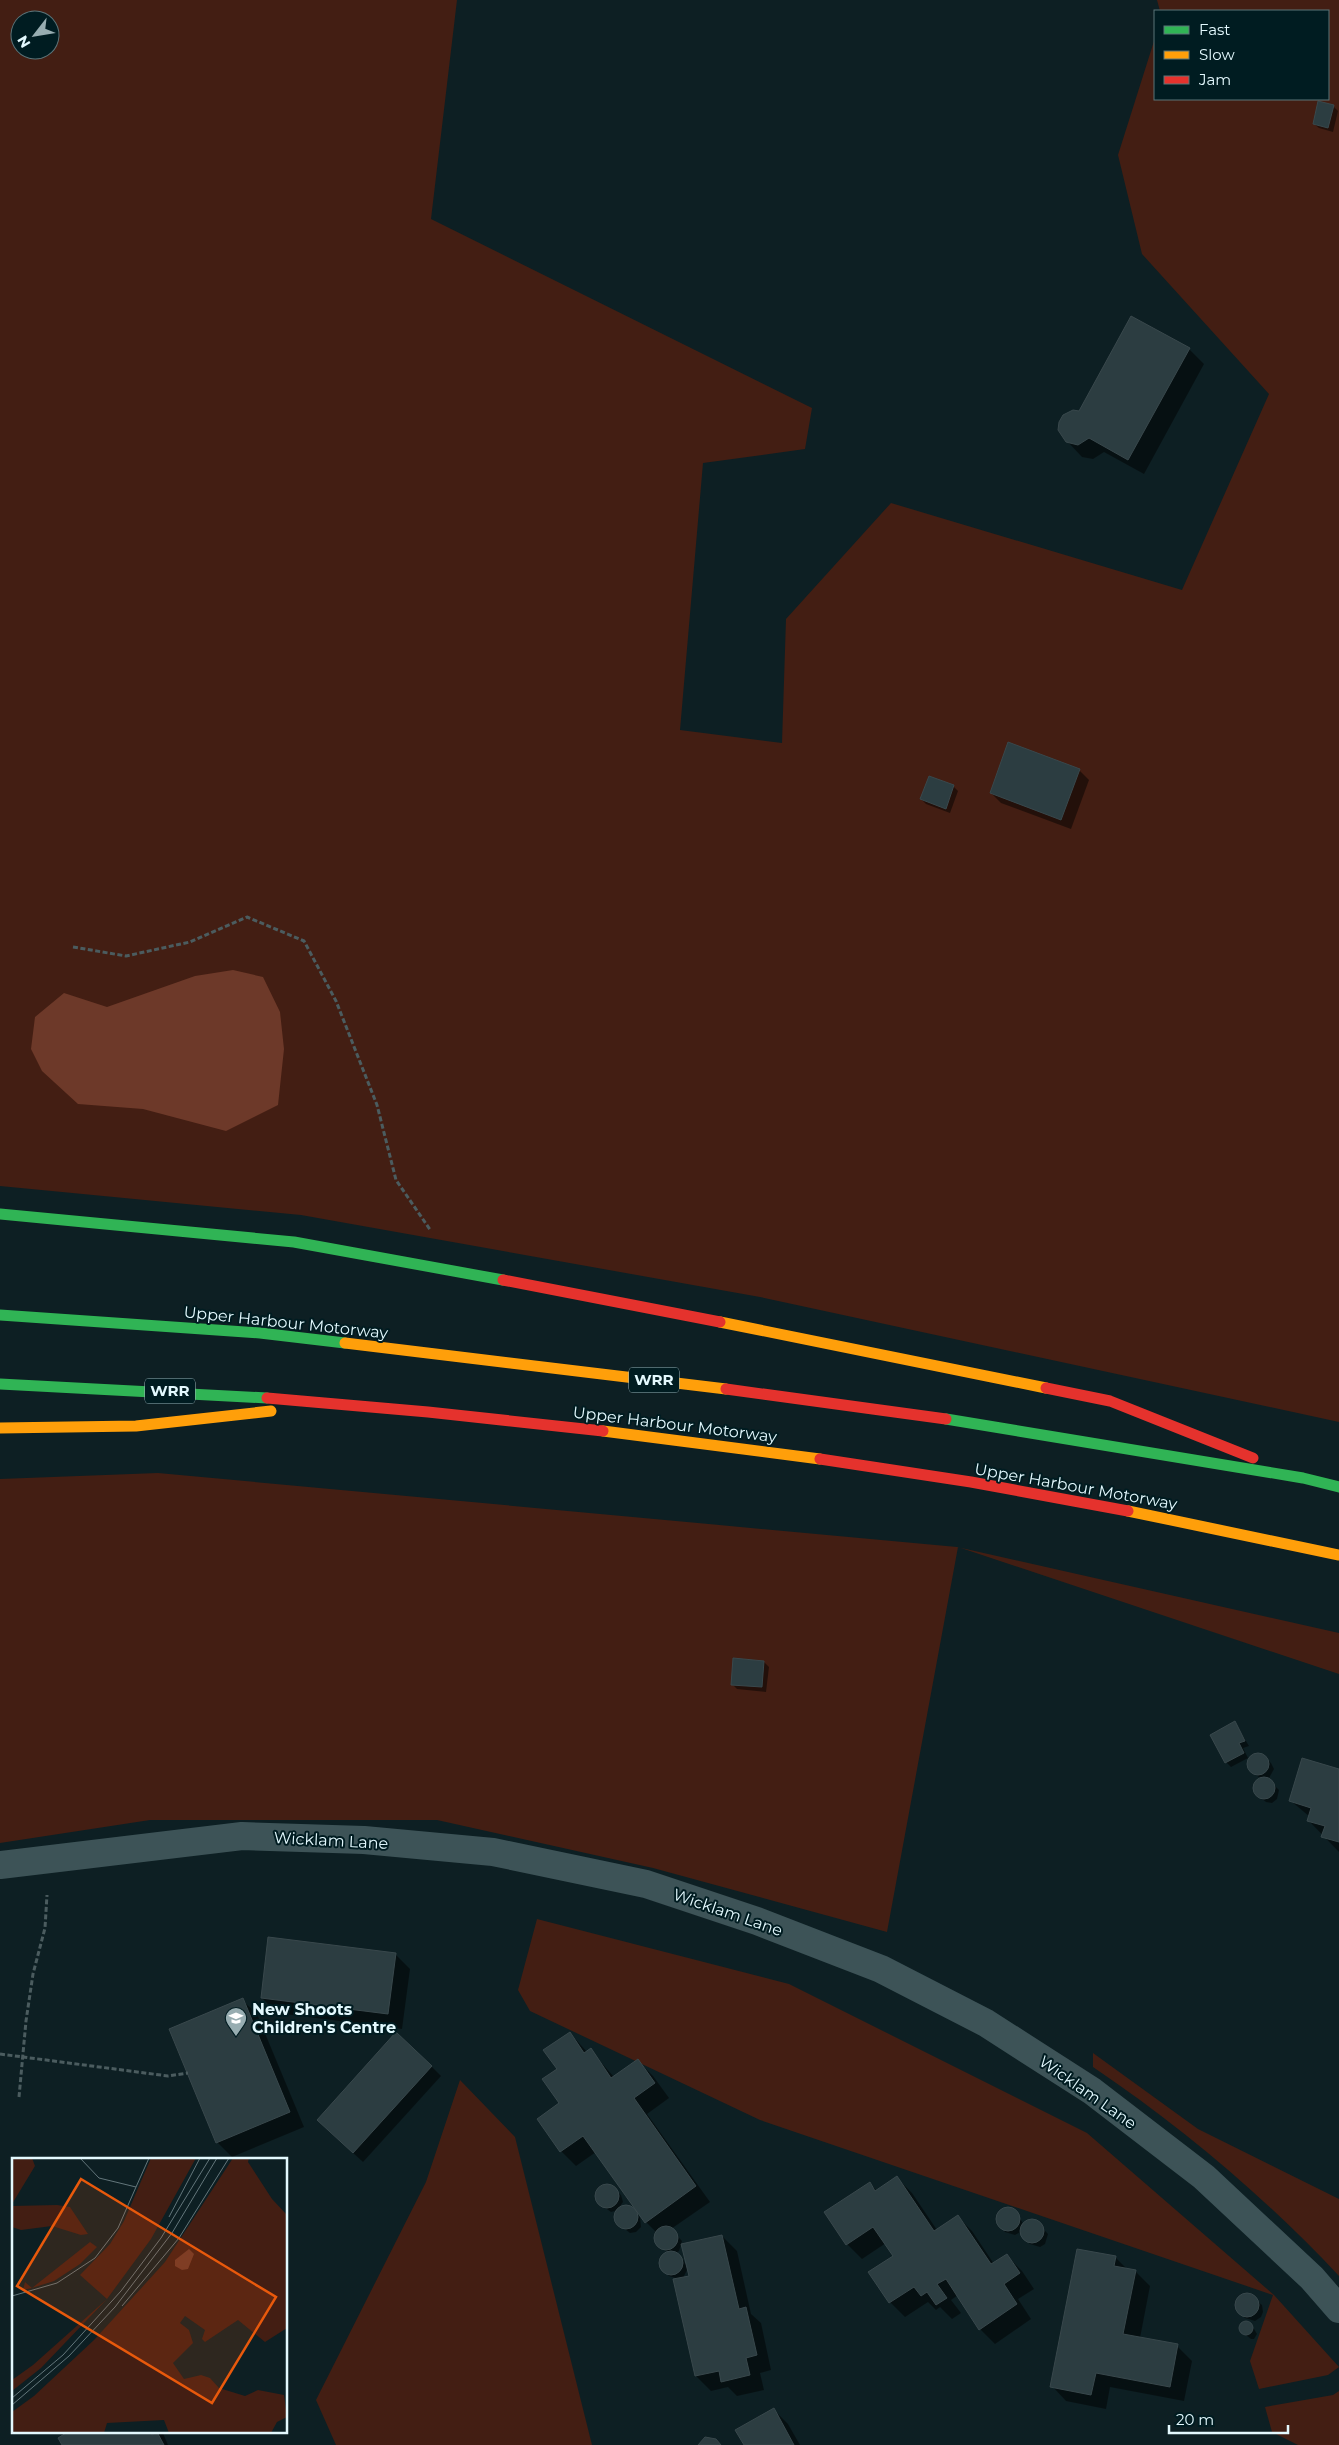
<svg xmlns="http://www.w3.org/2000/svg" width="1339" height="2445" font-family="Montserrat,sans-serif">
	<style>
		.green { fill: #431e13; fill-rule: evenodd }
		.water { fill: #6d3929 }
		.shadow { fill: #0007 }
		.building { fill: #2c3d41; stroke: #39484c }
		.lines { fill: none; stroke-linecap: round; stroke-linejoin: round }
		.path { stroke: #4b5c5f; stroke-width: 3; stroke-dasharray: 5 2.5; stroke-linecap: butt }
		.street { stroke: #3d5357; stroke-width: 28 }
		.fast { stroke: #30b455; stroke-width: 11 }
		.slow { stroke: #ff9f0a; stroke-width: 11 }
		.jam { stroke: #e5322d; stroke-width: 11 }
		.labels { text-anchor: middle; stroke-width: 4; stroke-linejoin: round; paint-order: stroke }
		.shield { fill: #001c21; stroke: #9fb7bc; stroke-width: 1 }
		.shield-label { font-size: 15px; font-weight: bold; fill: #e3f9fe }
		.street-label { font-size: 16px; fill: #e3f9fe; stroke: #001c21 }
		.poi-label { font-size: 16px; font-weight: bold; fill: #e3f9fe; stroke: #001c21; text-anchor: start }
		.inset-road { fill: none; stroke: #63767b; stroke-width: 1 }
		.view { fill: #e8590c; fill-opacity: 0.15; stroke: #e8590c; stroke-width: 2.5 }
		.inset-edge { fill: none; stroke: #e3f9fe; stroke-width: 2.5 }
	</style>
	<rect width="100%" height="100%" fill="#0d1f23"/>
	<g class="green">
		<path d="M0 0H457L431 219 812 408 805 449 703 463 680 730 782 743 786 619 891 503 1182 590 1269 394 1142 254 1118 155 1155 38V99H1328V11H1160L1157 0H1339V1422L760 1297 301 1215 0 1186ZM20 20H50V50H20Z"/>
		<path d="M158 1473 957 1547 1339 1633V1674L958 1547 887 1932 653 1868 437 1820H150L0 1843V1479Z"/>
		<path d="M537 1919 789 1984 1087 2133 1274 2295 1339 2367 1328 2375 1259 2389 1250 2361 1273 2295 760 2120 530 2011 518 1990Z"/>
		<path d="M1093 2053 1198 2129 1339 2199V2276C1266 2198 1182 2127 1093 2067Z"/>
		<path d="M460 2080 515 2137 592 2445H336L316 2400 426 2182Z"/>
		<path d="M1339 2391V2445H1298L1272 2432 1265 2407 1333 2395Z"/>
	</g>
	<path class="water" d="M233 970 263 977 280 1012 284 1049 278 1105 226 1131 143 1109 78 1104 42 1071 31 1049 35 1017 64 993 107 1007 195 976Z"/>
	<g class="shadow">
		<path d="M1333 106 1338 111 1333 132 1319 128 1314 124Z"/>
		<path d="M1189 349 1204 364 1144 474 1104 452 1093 459 1082 457 1067 441 1080 412Z"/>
		<path d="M1079 770 1089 780 1071 829 1001 803 991 793Z"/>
		<path d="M953 786 958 791 950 813 926 804 921 799Z"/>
		<path d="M764 1662 769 1667 766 1692 737 1689 732 1684Z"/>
		<path d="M1235 1723 1249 1746 1243 1748 1248 1758 1231 1767 1226 1762Z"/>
		<path d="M1261 1754 1271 1763 1274 1769 1269 1778H1267L1279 1790 1277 1799 1272 1803 1266 1802 1255 1793 1254 1786 1260 1778 1249 1769V1759L1254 1755Z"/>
		<path d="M1339 1770V1852L1309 1821 1310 1817 1291 1801Z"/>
		<path d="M395 1954 410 1969 402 2029 277 2013 262 1998Z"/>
		<path d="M242 2000 257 2014 304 2127 232 2157 217 2142Z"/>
		<path d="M570 2033 587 2052 590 2050 614 2077 638 2061 653 2076 669 2098 647 2114 710 2202 671 2229 682 2241 679 2251 674 2254 683 2260 688 2268 683 2278 690 2277 722 2236 737 2251 751 2314 761 2323 771 2370 760 2373 764 2390 737 2396 728 2387 711 2391 696 2376 674 2280 679 2279 669 2276 661 2265 664 2255 670 2253 659 2246 656 2240 657 2233 646 2222 596 2152 576 2166 561 2151 538 2119 561 2103 559 2069Z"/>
		<path d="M431 2066 441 2076 363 2162 328 2130Z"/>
		<path d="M897 2178 912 2193 937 2230 958 2217 972 2231 994 2264 1007 2256 1022 2271 1034 2289 1018 2299 1031 2319 995 2344 980 2329 958 2295 951 2300 961 2313 952 2319 940 2307 936 2310 928 2302 905 2317 890 2302 895 2256 886 2243 862 2259 847 2244 826 2212 869 2183 877 2191Z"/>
		<path d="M610 2186 621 2195 623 2202 618 2209 629 2207 640 2217 641 2227 636 2232 630 2233 616 2222 615 2215 618 2210 611 2212 600 2204 596 2194 600 2188Z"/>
		<path d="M1008 2209 1019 2216 1024 2226 1032 2221 1038 2223 1048 2234 1045 2244 1040 2247 1030 2244 1025 2239 1022 2231 1015 2235 1005 2232 997 2221 998 2214Z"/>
		<path d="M1115 2257 1128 2270 1135 2271 1150 2286 1140 2338 1177 2346 1192 2361 1184 2401 1110 2387 1106 2409 1066 2401 1052 2386Z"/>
		<path d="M1247 2294 1262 2305 1263 2312 1261 2317 1255 2321 1245 2318 1237 2307 1241 2297Z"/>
		<path d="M1243 2324H1249L1254 2329 1257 2334 1254 2339H1251L1241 2331Z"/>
		<path d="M774 2410 788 2424 800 2445H745Z"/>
		<path d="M72 2431H162L168 2445H63Z"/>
	</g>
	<g class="building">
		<path d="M1318 101 1334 105 1328 128 1313 124Z"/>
		<path d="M1131 316 1190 348 1128 460 1089 438 1078 445 1066 442 1058 430 1059 422 1063 415 1073 410 1079 411Z"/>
		<path d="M1008 742 1080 769 1061 820 990 793Z"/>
		<path d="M929 776 954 785 946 809 920 799Z"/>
		<path d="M733 1658 764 1661 762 1687 731 1685Z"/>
		<path d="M1235 1721 1245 1741 1239 1743 1244 1753 1225 1763 1210 1735Z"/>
		<circle cx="1258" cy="1764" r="11"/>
		<path d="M1302 1758 1339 1769V1842L1321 1837 1325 1826 1307 1821 1311 1808 1289 1801Z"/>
		<circle cx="1264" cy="1788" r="11"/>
		<path d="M268 1937 396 1953 388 2014 261 1998Z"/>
		<path d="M243 1998 290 2112 216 2143 169 2029Z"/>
		<path d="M396 2032 432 2066 353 2153 317 2120Z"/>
		<path d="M570 2032 584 2053 591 2048 611 2078 638 2059 655 2083 634 2098 696 2186 645 2223 583 2136 560 2152 537 2119 559 2103 542 2079 557 2069 543 2050Z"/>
		<path d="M897 2176 934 2231 958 2215 991 2264 1007 2254 1020 2273 1004 2284 1017 2304 979 2330 946 2279 937 2284 947 2298 936 2305 927 2292 921 2296 914 2287 889 2303 868 2272 893 2256 873 2227 846 2245 824 2212 870 2182 875 2191Z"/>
		<circle cx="607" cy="2196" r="12"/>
		<circle cx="626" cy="2217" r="12"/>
		<circle cx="1008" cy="2219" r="12"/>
		<circle cx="1032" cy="2231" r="12"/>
		<circle cx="666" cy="2238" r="12"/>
		<path d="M722 2235 739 2309 746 2307 757 2355 746 2358 750 2375 721 2382 719 2371 695 2376 673 2279 689 2276 681 2244Z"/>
		<path d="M1077 2249 1116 2256 1114 2266 1136 2270 1123 2334 1178 2344 1170 2387 1096 2373 1091 2395 1050 2387Z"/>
		<circle cx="671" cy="2263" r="12"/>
		<circle cx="1247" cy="2305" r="12"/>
		<circle cx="1246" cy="2328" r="7"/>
		<path d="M774 2408 794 2445H744L735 2430Z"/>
		<path d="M69 2431H150L152 2435 157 2432 164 2445H62L58 2438Z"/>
		<path d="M705 2437 716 2439 721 2445H698Z"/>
	</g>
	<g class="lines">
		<g class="path">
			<path d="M73 947 126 956 190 942 247 917 304 941 336 1001 377 1105 396 1180 431 1231"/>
			<path d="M0 2054 168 2076 188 2073"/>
			<path d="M19 2097 26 2021 33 1974 45 1928 47 1895"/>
		</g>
		<path class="street" d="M0 1865 242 1836 364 1840 493 1852 646 1884 757 1921 881 1969 986 2023 1092 2091 1204 2177 1312 2278 1339 2309"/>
		<g class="fast">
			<path d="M0 1214 294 1242 503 1280"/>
			<path d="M0 1315 260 1333 345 1343"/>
			<path d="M0 1384 267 1398"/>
			<path d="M946 1419 1303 1478 1339 1487"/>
		</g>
		<g class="slow">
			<path d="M720 1322 1046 1388"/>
			<path d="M345 1343 726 1389"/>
			<path d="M0 1428 136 1426 271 1411"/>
			<path d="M603 1431 820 1459"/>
			<path d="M1128 1511 1339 1555"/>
		</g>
		<g class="jam">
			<path d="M503 1280 720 1322"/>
			<path d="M1046 1388 1110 1401 1253 1458"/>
			<path d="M726 1389 946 1419"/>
			<path d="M267 1398 428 1412 603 1431"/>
			<path d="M820 1459 971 1482 1128 1511"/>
		</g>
	</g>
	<defs>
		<g id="school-pin" transform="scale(1.125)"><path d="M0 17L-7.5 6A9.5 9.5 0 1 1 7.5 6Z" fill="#98adb1" stroke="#001c21"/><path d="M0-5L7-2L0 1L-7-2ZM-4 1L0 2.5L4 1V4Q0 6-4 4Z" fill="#fff"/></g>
	</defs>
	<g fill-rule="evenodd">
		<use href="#school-pin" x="236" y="2018"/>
	</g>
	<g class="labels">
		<g class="shield">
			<rect x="629" y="1367.5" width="50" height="25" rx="4"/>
			<rect x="145" y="1378.5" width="50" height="25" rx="4"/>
		</g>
		<g class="shield-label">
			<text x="654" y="1385">WRR</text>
			<text x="170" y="1396">WRR</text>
		</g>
		<g class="street-label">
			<text transform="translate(286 1322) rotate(6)" y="6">Upper Harbour Motorway</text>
			<text transform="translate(675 1424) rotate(7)" y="6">Upper Harbour Motorway</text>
			<text transform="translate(1076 1486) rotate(10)" y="6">Upper Harbour Motorway</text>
			<text transform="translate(331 1840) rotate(3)" y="6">Wicklam Lane</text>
			<text transform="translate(728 1912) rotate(19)" y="6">Wicklam Lane</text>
			<text transform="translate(1088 2092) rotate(35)" y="6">Wicklam Lane</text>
		</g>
		<g class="poi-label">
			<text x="252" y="2015">New Shoots<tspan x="252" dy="18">Children's Centre</tspan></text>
		</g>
	</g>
	<g transform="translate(12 2158)">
		<rect width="275" height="275" fill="#0d1f23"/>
		<path d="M0 0H20L23 8 0 46ZM139 0H184L139 81 95 141 29 210 0 233V222L21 207 95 141 68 117 98 86 112 63ZM221 0H237L236 4 260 41 275 57V170L253 184 226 162 193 184 190 181 193 172 173 158 168 165 177 172 181 185 161 205 172 221 189 217 198 220 207 230 233 238 246 232 272 237 275 259 265 264 259 275H157L152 262 95 265 92 275H0V254L22 238 82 182 153 104ZM45 47 58 49 76 76 69 77 40 68 9 72 0 69V48ZM78 84 85 89 68 106 42 123 20 130 11 132 13 124 20 130Z" fill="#431e13"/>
		<path d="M177 91 182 96 176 111 170 112 163 108V102Z" fill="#6d3929"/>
		<path class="inset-road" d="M68 0 87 20 124 29 137 0M157 59 188 0M0 138 45 125 83 100 106 70 124 29M110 148 167 80 217 0M0 240 51 197 109 133 149 80 198 0M0 247 57 198 103 149 160 75 205 0"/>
		<path class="view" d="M69 21 264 139 200 245 5 128Z"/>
		<rect width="275" height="275" class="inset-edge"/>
	</g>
	<rect x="1154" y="10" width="175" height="90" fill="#001c21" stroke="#5b7479"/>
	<rect x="1164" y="26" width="25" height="8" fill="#30b455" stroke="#5b7479"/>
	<text x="1199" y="35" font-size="15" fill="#e3f9fe">Fast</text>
	<rect x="1164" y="51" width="25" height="8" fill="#ff9f0a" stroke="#5b7479"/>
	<text x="1199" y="60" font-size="15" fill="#e3f9fe">Slow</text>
	<rect x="1164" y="76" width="25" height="8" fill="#e5322d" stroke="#5b7479"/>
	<text x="1199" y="85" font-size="15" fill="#e3f9fe">Jam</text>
	<g transform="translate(35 35) rotate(239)"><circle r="24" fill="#001c21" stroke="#5b7479"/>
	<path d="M0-4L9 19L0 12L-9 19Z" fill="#98adb1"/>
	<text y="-8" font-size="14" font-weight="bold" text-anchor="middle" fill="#e3f9fe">N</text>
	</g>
	<path d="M1169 2425v8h119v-8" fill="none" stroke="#e3f9fe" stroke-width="2.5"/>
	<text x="1176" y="2425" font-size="15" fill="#e3f9fe" stroke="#001c21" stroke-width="4" paint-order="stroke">20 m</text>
</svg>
